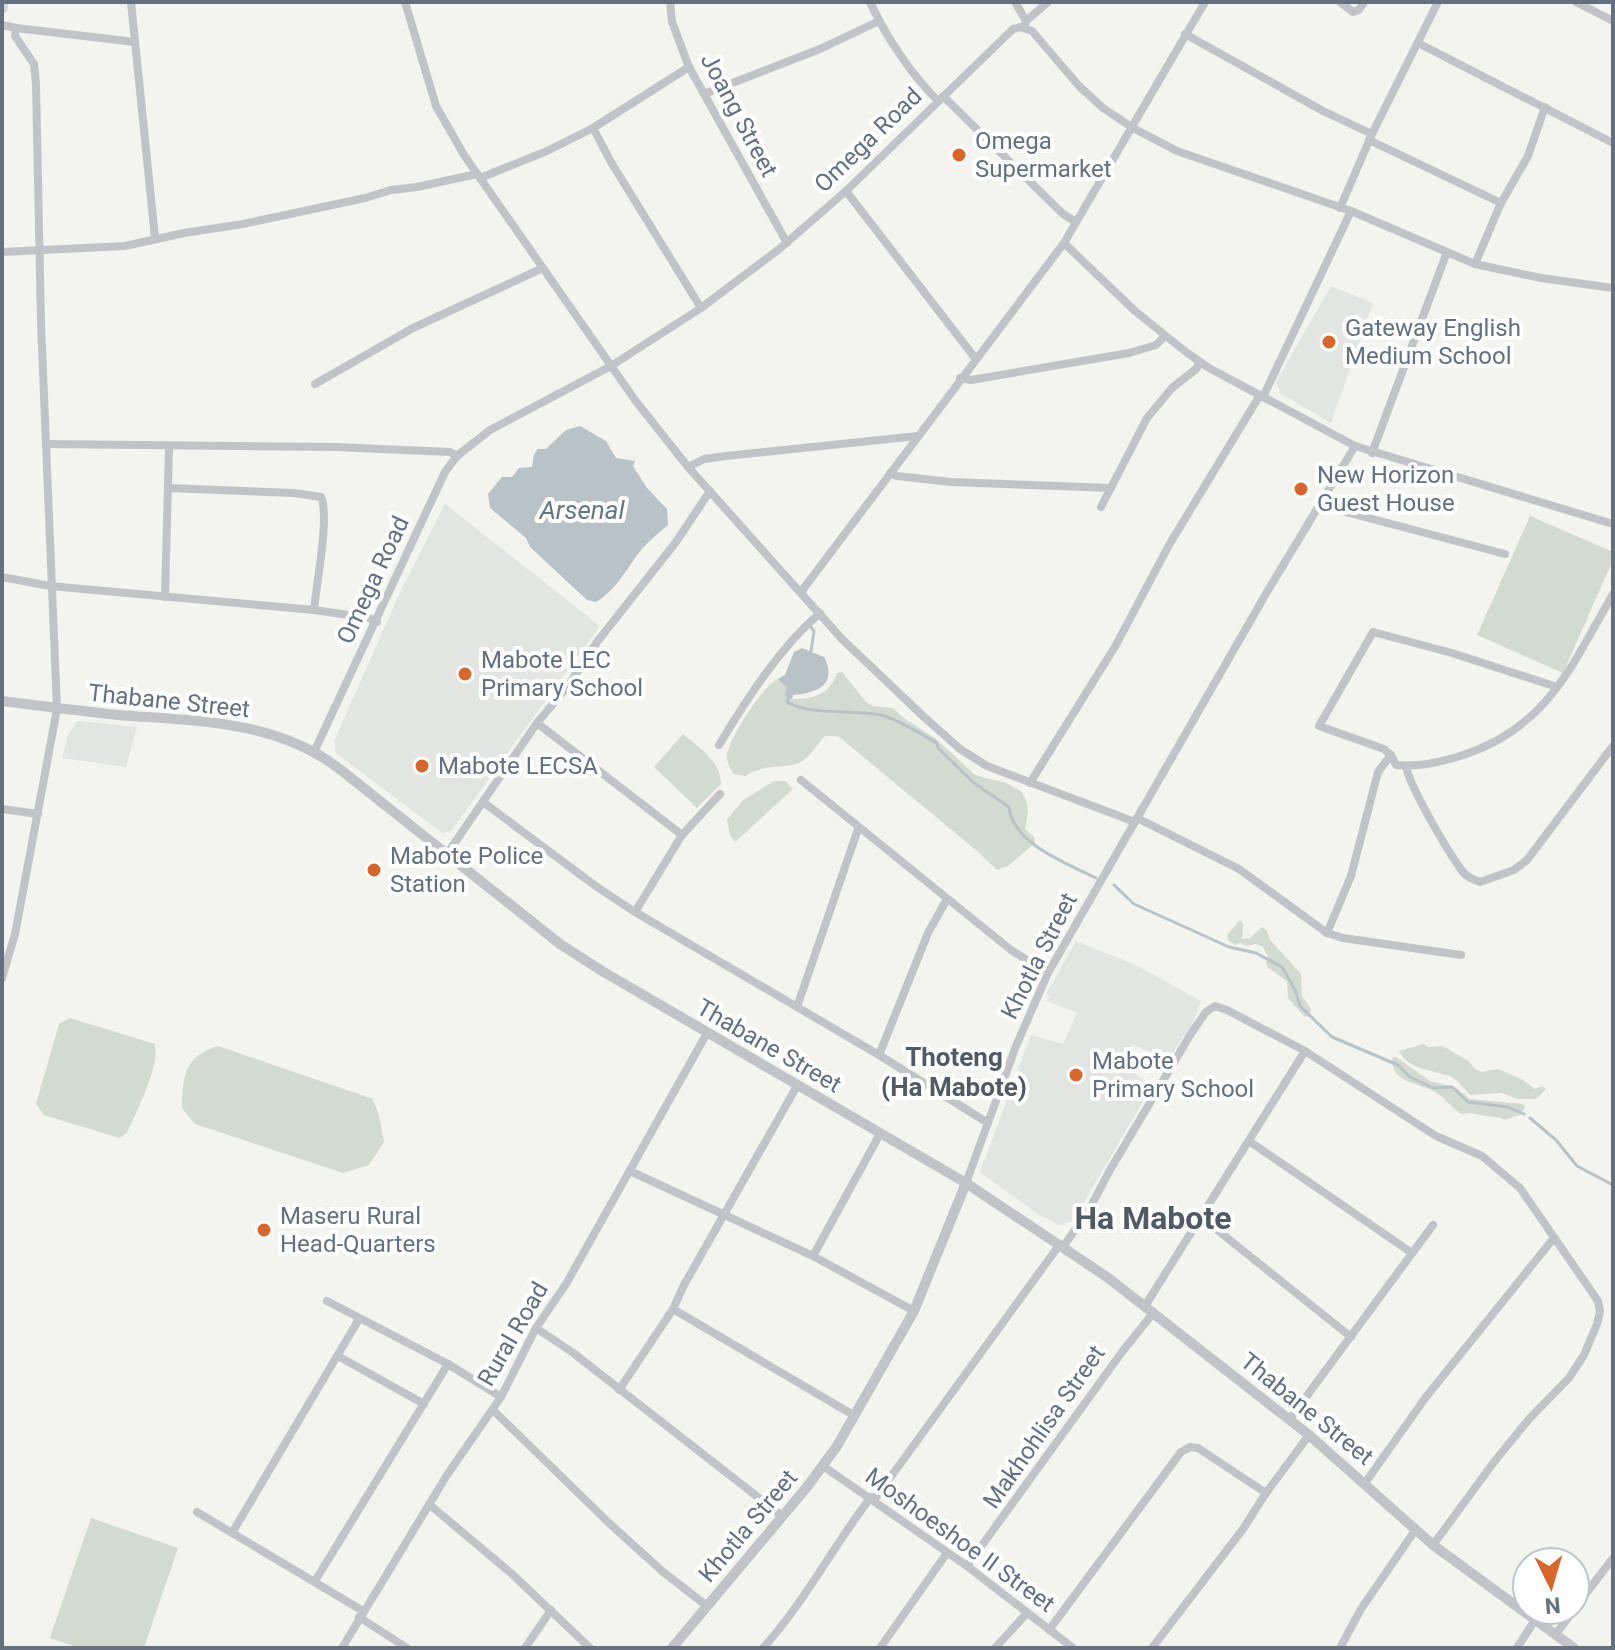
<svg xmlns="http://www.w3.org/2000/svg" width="1615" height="1650" font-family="Roboto,sans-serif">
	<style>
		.built { fill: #e3e5e3 }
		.green { fill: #d3dad1 }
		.water { fill: #b8c2c7 }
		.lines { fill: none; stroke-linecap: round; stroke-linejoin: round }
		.stream { stroke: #b8c2c7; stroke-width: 3 }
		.minor { stroke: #c1c3c7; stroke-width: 8 }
		.tertiary { stroke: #c1c3c7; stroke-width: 10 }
		.secondary { stroke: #d1d5d9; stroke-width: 11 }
		.poi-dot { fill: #d8662a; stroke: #fff; stroke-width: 3 }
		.labels { text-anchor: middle; stroke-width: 8; stroke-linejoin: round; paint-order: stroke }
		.street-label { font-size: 24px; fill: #64707f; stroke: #fff }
		.poi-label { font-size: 24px; fill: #64707f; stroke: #fff; text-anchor: start }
		.water-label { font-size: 26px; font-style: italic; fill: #647884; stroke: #fff }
		.neighbourhood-label { font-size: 26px; font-weight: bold; fill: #515a64; stroke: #fff }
		.district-label { font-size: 32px; font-weight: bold; fill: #515a64; stroke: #fff }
	</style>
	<rect width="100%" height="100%" fill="#f3f3ef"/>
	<g class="built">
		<path d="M1331 286 1373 303 1331 423 1280 393 1276 382Z"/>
		<path d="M445 504 600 626 451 831 442 833 336 753 334 741 402 588Z"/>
		<path d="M77 721 137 727 126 767 62 758 68 735Z"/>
		<path d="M1076 941 1136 965 1201 1001 1193 1022 1168 1061 1132 1044 1120 1062 1152 1086 1073 1221 1059 1225 1039 1215 980 1172 1031 1035 1063 1044 1077 1013 1047 1001 1050 996 1046 994Z"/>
	</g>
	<g class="green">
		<path d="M1530 516 1613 552V560L1563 673 1477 635Z"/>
		<path d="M842 672 866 702 873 706 893 708 905 719 935 738 975 775 1006 783 1021 791 1026 800 1028 811 1025 829 1034 837 1035 843 1008 866 997 870 977 851 838 736H825C817 744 812 755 802 761 787 771 768 761 745 776L734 774C729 766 725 760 728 751 732 735 764 684 778 679L787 688 792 699C813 699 830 695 837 673Z"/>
		<path d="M683 734C700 749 720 760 721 784L697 808 654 767Z"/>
		<path d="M774 781H785L793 789 735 842 730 835 727 820 742 801Z"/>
		<path d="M1240 920 1243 924 1242 939 1250 938 1262 927 1267 931 1270 940 1301 974 1302 996 1311 1009 1310 1017 1304 1016 1288 998 1287 981 1268 968 1266 962 1268 956 1263 947 1256 944 1246 946 1240 943 1235 945 1229 941 1227 935Z"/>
		<path d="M70 1018 155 1044C160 1068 136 1111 127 1133L119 1138 44 1115 36 1104 59 1024Z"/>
		<path d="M1424 1044 1428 1047 1443 1046 1468 1061 1476 1070 1482 1072 1498 1069 1523 1080 1535 1089 1542 1086 1546 1089 1536 1099H1517L1502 1093 1471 1095C1463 1089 1461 1082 1451 1077 1433 1069 1409 1071 1399 1051Z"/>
		<path d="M218 1046 373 1099 379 1116 384 1142 369 1165 343 1173 195 1124 182 1108C182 1076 185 1056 218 1046Z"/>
		<path d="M1396 1057 1430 1081 1455 1087 1470 1099 1523 1104 1525 1107 1520 1115 1504 1120C1496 1115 1494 1118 1486 1116 1474 1114 1474 1112 1461 1114 1451 1108 1445 1097 1435 1092 1419 1082 1391 1084 1392 1058Z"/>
		<path d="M91 1518 178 1548 144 1648H79L50 1638Z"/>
	</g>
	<g class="water">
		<path d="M580 426 606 441 616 458 635 461 633 466 647 488 667 509 668 525C656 535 644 545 635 558 624 574 613 592 596 602L587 600 530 547 526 538 490 508 488 494 502 477H512L519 468 532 467 534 454 538 449H546L566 430Z"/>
		<path d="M802 648 824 657C838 684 818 693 793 695L792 699 785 696 787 688 778 679 785 675 794 652Z"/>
	</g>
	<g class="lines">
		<g class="stream">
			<path d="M809 625 814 631 811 651"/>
			<path d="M790 694 787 702C810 716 853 709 881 715 900 720 918 733 937 743L938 748 974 783 1009 807C1013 844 1066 863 1096 878"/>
			<path d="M1114 885 1134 904 1229 947 1256 953 1282 967 1295 990 1300 1006 1332 1037 1398 1065 1410 1077 1433 1088 1452 1087 1468 1102 1508 1107 1524 1114"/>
			<path d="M1530 1118 1556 1140 1577 1166 1613 1185"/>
		</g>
		<g class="minor">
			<path d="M131 2 155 238"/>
			<path d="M405 2 436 106 464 155 635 400 688 467 842 639 924 717 960 749 987 766 1135 822"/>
			<path d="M670 2 672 22 689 67 787 243"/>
			<path d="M870 2C886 37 911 74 938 101"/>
			<path d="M1015 2 1026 21"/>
			<path d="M1340 2 1353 12 1359 10 1364 2"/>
			<path d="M1576 2 1613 21"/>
			<path d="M2 25 16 28 15 36 34 64 36 84 41 323 57 709 15 934 2 978"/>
			<path d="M16 28 135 42"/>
			<path d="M1024 28 1026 21 1048 2"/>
			<path d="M1185 34 1323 111 1372 134"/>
			<path d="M1418 43 1613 143"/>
			<path d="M704 94 820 49 879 21"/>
			<path d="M943 96 1063 214 1076 222"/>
			<path d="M593 128 611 162 701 308"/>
			<path d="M1369 140 1501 203 1528 156 1545 107"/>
			<path d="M480 178 547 151 593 128 689 67"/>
			<path d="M846 191 975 358"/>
			<path d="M1340 208 1372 134 1438 2"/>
			<path d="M1064 243 1135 311 1186 352 1209 368 1355 446 1613 524"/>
			<path d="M2 252 125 246 184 233 243 224 365 198 391 190 417 187 477 174"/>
			<path d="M1475 264 1501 203"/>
			<path d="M960 378 971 380 1129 353 1156 345 1164 337"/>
			<path d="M315 384 413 328 543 268"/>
			<path d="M1263 397 1351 211"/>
			<path d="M47 444 335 447 450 452 457 456"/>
			<path d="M1372 453 1447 252"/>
			<path d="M688 467 704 459 726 456 918 436"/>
			<path d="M890 473 897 476 951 482 1111 488"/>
			<path d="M169 488 294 493 321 497C330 516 316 586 314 610"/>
			<path d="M1320 502 1338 510 1505 554"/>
			<path d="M1101 507 1147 418 1172 388 1196 369 1200 362"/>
			<path d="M2 577 50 586 314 610 369 618 377 622"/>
			<path d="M801 592 1064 243 1205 2"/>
			<path d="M165 597 169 447"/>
			<path d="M1557 687 1452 653 1373 632 1319 726 1384 749 1391 755 1396 765C1416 767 1437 763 1457 757 1546 730 1570 669 1613 594"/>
			<path d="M537 723 682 835"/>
			<path d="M719 745C747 699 779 648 820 613"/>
			<path d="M314 752 445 472 457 456 490 430 611 366 701 308 778 250 846 191 1013 29 1021 27 1032 31 1079 86 1103 108 1133 128 1177 151 1351 211 1475 264 1541 278 1613 288"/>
			<path d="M1406 766C1409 786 1450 855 1463 872 1467 877 1474 880 1480 882L1514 870 1527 860 1613 746"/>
			<path d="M801 780 1011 950 1048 973"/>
			<path d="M1030 783 1116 645 1169 545 1260 395"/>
			<path d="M483 802 597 887 635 912 879 1055 988 1123"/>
			<path d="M2 809 38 814"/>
			<path d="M1137 818 1239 869 1327 933 1343 938 1461 955"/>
			<path d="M447 854 537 723 568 686 597 642 676 542 710 491"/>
			<path d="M635 912 682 835 720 794"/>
			<path d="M1327 933 1351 876 1378 772 1391 755"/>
			<path d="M797 1007 858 829"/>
			<path d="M879 1055 928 933 947 899"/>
			<path d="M1249 1141 1412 1253"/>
			<path d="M630 1171 813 1256 914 1311"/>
			<path d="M966 1183 1016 1046 1048 973 1267 592 1355 446"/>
			<path d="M1201 1217 1351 1337"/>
			<path d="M1063 1247 1089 1210 1110 1170 1192 1032 1206 1012 1215 1006 1227 1010 1305 1051 1436 1136 1482 1156 1520 1188 1598 1301 1600 1312 1597 1324 1584 1355 1569 1378 1529 1419 1494 1462 1433 1545"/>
			<path d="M813 1256 880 1134"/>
			<path d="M327 1301 448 1364 501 1397"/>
			<path d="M1145 1306 1305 1051"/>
			<path d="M673 1309 855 1416"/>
			<path d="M536 1328 572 1352 782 1516"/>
			<path d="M338 1356 424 1404"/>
			<path d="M619 1390 673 1309 684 1285 797 1086"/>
			<path d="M493 1410 609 1523 662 1571 707 1606"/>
			<path d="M1289 1420 1433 1225"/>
			<path d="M823 1466 967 1566 1073 1648"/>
			<path d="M1365 1483 1426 1397 1553 1239"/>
			<path d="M874 1500 1060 1244"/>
			<path d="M430 1505 512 1574 590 1648"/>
			<path d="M197 1512 363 1611"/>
			<path d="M232 1533 359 1319"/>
			<path d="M967 1566 1122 1352 1154 1312"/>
			<path d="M315 1581 448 1364"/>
			<path d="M1575 1608 1613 1558"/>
			<path d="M359 1617 407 1648"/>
			<path d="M1049 1630 1181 1452 1190 1447 1198 1448 1266 1493"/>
			<path d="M1555 1635 1574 1610"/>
			<path d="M342 1648 447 1475 501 1397 536 1328 566 1284 707 1033"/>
			<path d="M525 1648 551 1610"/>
			<path d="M763 1648C805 1602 833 1546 871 1497"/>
			<path d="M880 1648 947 1553"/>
			<path d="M995 1648 1027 1613"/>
			<path d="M1152 1648 1243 1529 1266 1493 1309 1435"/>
			<path d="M1340 1648 1361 1609 1416 1529"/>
			<path d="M1517 1648 1535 1620"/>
		</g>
		<g class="tertiary">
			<path d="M2 701C41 706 79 711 118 715 196 721 277 720 341 770L560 944 602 971 966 1183 1107 1277 1309 1435 1433 1545 1574 1648"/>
			<path d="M672 1648 807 1487 837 1446 914 1311 966 1183"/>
		</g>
		<path class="secondary" d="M2 8 3 2"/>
	</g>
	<g class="poi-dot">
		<circle cx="959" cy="155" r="8"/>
		<circle cx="1329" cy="342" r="8"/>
		<circle cx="1301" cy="489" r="8"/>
		<circle cx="465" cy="674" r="8"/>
		<circle cx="422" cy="766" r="8"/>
		<circle cx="374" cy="870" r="8"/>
		<circle cx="1076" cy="1075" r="8"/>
		<circle cx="264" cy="1230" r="8"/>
	</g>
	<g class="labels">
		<g class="street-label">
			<text transform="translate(739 115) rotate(62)" y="8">Joang Street</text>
			<text transform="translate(868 140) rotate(-44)" y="8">Omega Road</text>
			<text transform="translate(373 580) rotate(-65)" y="8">Omega Road</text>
			<text transform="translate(169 701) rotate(6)" y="8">Thabane Street</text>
			<text transform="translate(1039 956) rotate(-63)" y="8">Khotla Street</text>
			<text transform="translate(769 1046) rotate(30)" y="8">Thabane Street</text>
			<text transform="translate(513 1334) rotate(-60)" y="8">Rural Road</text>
			<text transform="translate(1307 1409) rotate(39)" y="8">Thabane Street</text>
			<text transform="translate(1044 1427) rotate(-55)" y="8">Makhohlisa Street</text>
			<text transform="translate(748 1526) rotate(-50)" y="8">Khotla Street</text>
			<text transform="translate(960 1540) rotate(36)" y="8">Moshoeshoe II Street</text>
		</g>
		<g class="poi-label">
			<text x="975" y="149">Omega<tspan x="975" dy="28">Supermarket</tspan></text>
			<text x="1345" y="336">Gateway English<tspan x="1345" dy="28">Medium School</tspan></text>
			<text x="1317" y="483">New Horizon<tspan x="1317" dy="28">Guest House</tspan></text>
			<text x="481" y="668">Mabote LEC<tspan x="481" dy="28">Primary School</tspan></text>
			<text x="438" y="774">Mabote LECSA</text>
			<text x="390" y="864">Mabote Police<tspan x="390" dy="28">Station</tspan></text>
			<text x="1092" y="1069">Mabote<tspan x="1092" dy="28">Primary School</tspan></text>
			<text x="280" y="1224">Maseru Rural<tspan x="280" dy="28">Head-Quarters</tspan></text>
		</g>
		<g class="water-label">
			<text x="582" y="519">Arsenal</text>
		</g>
		<g class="neighbourhood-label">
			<text x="954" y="1066">Thoteng<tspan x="954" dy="30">(Ha Mabote)</tspan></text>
		</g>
		<g class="district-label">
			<text x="1153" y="1229">Ha Mabote</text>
		</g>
	</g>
	<rect width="1615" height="1650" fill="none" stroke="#64707f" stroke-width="8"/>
	<g transform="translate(1551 1586) rotate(175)"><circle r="38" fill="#ffffff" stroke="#c1c6cc" stroke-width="2"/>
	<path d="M0-6L14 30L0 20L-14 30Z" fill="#d8662a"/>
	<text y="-12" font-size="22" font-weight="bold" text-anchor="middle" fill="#64707f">N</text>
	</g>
</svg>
